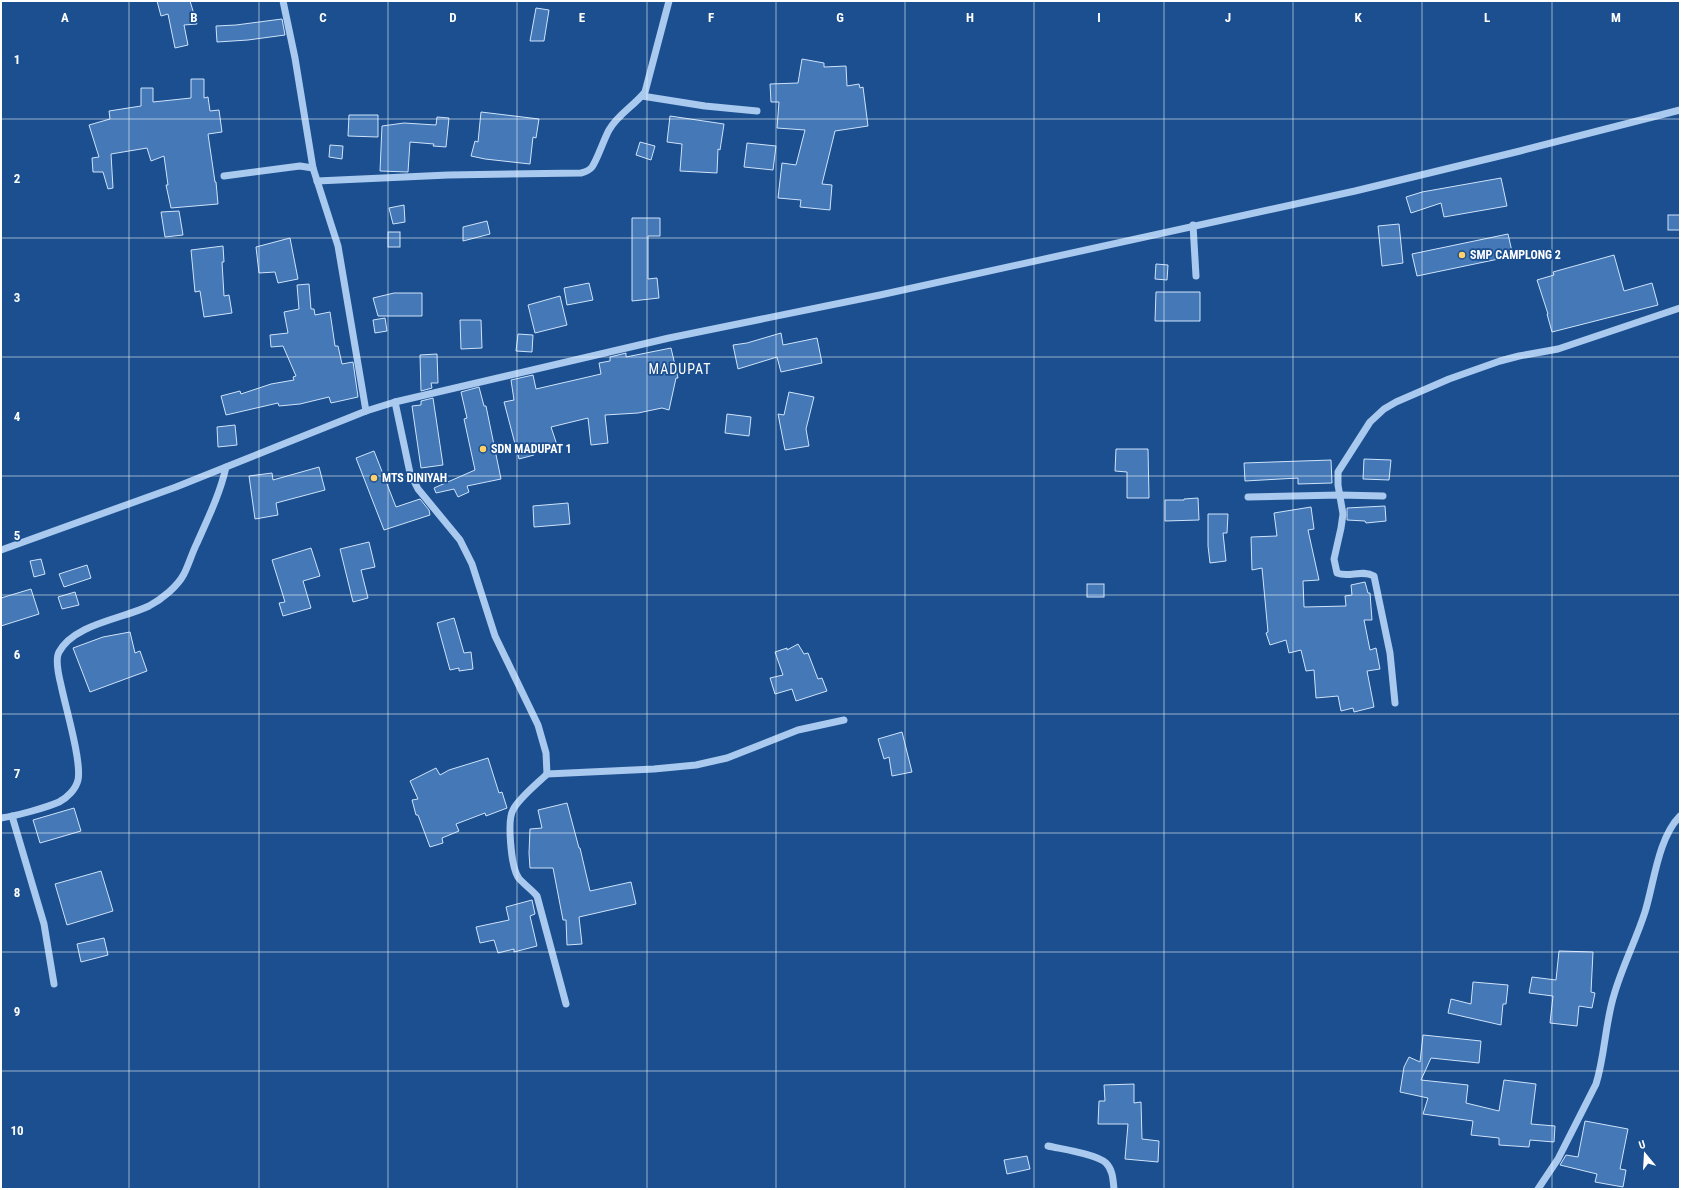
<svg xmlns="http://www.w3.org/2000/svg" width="1681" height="1190" font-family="'Roboto Condensed',sans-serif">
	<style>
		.building { fill: #4478b7; stroke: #cfe3fa }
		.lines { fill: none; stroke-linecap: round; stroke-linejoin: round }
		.minor { stroke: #a9c9ee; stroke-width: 7 }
		.grid { fill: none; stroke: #fff; stroke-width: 1; stroke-opacity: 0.55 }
		.poi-dot { fill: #ffd166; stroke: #1b4f8f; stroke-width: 1.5 }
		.labels { text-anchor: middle; stroke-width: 3.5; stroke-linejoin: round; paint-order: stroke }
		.poi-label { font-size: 12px; font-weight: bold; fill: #fff; stroke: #1b4f8f; text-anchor: start }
		.quarter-label { font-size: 14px; letter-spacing: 1px; fill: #fff; stroke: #1b4f8f }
		.grid-label { font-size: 13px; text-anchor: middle; font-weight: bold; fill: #fff; stroke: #1b4f8f; stroke-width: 3.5; stroke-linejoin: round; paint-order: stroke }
	</style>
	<rect width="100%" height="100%" fill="#1b4f8f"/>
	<g class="building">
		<path d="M157 1H190L197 24 184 25 188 45 175 48 168 14 161 16Z"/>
		<path d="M536 8 549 10 544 41H530Z"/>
		<path d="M282 19 285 35 248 40 217 42 216 26 236 25Z"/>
		<path d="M802 59 824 63V67L846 66 847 86 859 84 860 88 863 87 868 126 835 131 822 184 832 185 830 210 800 207 801 200 778 198 782 163 796 165 805 130 777 128 779 102H771L770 84 798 83Z"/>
		<path d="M191 79H204V98L208 97 210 111 219 110 222 132 208 134 215 182H216L218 204 171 208 166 185H168L164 156 151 161 147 148 111 154 113 188 108 189 103 172H93L92 158 99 157 89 125 110 119 109 111 141 106V88H153V102L191 98Z"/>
		<path d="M481 112 539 119 536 138 533 137 530 164 485 159 471 156 475 141 478 142Z"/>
		<path d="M349 115H378V137L348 136Z"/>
		<path d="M670 116 724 124 720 150 718 149 717 173 680 171 682 144 667 142Z"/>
		<path d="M437 117 449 118 446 147 433 146 434 144 410 142 408 172 380 171 382 126 404 123 436 125Z"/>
		<path d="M640 142 655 146 651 160 636 155Z"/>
		<path d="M747 143 776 146 773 170 744 167Z"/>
		<path d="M330 145 343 146 342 159 329 157Z"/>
		<path d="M1501 178 1507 206 1444 217 1441 203 1411 213 1406 197 1422 192Z"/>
		<path d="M404 205 405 222 393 224 389 208Z"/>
		<path d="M179 211 183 235 165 237 161 212Z"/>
		<rect x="1668" y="215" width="12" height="15"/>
		<path d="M632 218H660V236H648V279L657 278 659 298 632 301Z"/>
		<path d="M487 221 490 234 463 241V227Z"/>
		<path d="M1399 224 1403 263 1382 266 1378 226Z"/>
		<rect x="388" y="232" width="12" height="15"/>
		<path d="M1508 234 1513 256 1417 276 1412 254Z"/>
		<path d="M290 238 298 279 278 283 275 272 259 273 256 247Z"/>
		<path d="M223 246 224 262H222L224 296 229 295 232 313 204 317 200 291 195 292 191 250Z"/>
		<path d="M1614 255 1624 291 1652 283 1658 305 1552 332 1547 314H1548L1537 280 1554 275 1553 272Z"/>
		<path d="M1156 264 1168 265 1167 280 1155 279Z"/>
		<path d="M589 283 593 300 567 305 564 288Z"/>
		<path d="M309 284 311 309H314L315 315 330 312 335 346H338L342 364 353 362 358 397 331 403 329 397 300 404 279 406 278 403 226 415 221 396 240 391 241 394 271 384 294 380 293 377 296 376 283 346 271 347 270 335 288 333 284 312 299 309 297 285Z"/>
		<path d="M1156 292H1200V321H1155Z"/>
		<path d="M394 293H422V316H378L373 298Z"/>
		<path d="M560 296 567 325 535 333 528 305Z"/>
		<path d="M385 318 387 331 375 333 373 320Z"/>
		<path d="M460 320H481L482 348 461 349Z"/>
		<path d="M781 333 783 345 817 338 822 363 781 372 777 357 738 369 733 345 747 343Z"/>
		<path d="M518 334 533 335 532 352 516 351Z"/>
		<path d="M671 348 678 378H676L669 410 662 408 638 413 605 415 608 443 591 445 588 418 551 427 557 445 533 452 534 455 519 459 504 402 514 400 511 380 533 375 536 389 601 374 599 363 610 361V357L626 353V357Z"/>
		<path d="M437 354 438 383H431L432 388 421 391 420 355Z"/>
		<path d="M479 387 484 406H486L501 479 467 486 469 492 458 497 454 489 436 493 434 488 475 470 464 419 467 418 461 392Z"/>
		<path d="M789 392 814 397 806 429 809 446 785 450 778 414 784 415Z"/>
		<path d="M433 398 443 465 421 468 412 406 421 405V401Z"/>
		<path d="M727 414 751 417 749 436 725 433Z"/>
		<path d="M235 425 237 445 218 447 217 427Z"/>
		<path d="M1116 449H1148L1149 498H1127V472L1115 471Z"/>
		<path d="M374 451 396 507 420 499 429 510 430 515 384 530 356 458Z"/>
		<path d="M1364 459 1391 460 1389 480 1363 479Z"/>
		<path d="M1331 460 1332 483 1298 484V478L1245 481 1244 463Z"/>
		<path d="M319 467 325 490 276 503 278 515 255 519 249 476 272 473 273 480Z"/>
		<path d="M1198 498 1199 520 1165 521V500H1184V499Z"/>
		<path d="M568 503 570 524 534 527 533 506Z"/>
		<path d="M1385 506 1386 521 1366 523 1365 521 1347 520V508Z"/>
		<path d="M1311 507 1314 529 1308 530 1319 580 1303 581 1304 607 1346 606 1345 596 1352 595 1351 585 1365 582 1368 593H1370L1372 620H1364L1370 650 1376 648 1380 669 1367 671 1374 707 1354 712 1353 708 1341 711 1338 696 1316 698 1314 670 1306 671 1301 650 1289 653 1286 640 1270 645 1266 633 1268 632 1262 568 1252 570 1251 537 1277 536 1274 513Z"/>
		<path d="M1208 514H1228L1227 533H1223L1226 561 1210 563 1208 546Z"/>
		<path d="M369 542 375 567 361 570 368 598 353 602 340 549Z"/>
		<path d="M311 548 320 576 303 581 311 608 283 616 279 603 285 602 272 560Z"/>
		<path d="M41 559 45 574 34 577 30 561Z"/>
		<path d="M87 565 91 578 64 587 59 574Z"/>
		<rect x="1087" y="584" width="17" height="13"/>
		<path d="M31 589 39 614 1 626V598Z"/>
		<path d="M75 592 79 605 62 609 58 597Z"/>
		<path d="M454 618 464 653 471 652 473 669 459 671V668L450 670 437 623Z"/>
		<path d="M130 632 135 653 140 651 147 671 90 692 73 648 103 637Z"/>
		<path d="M798 644 804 654 808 653 818 679 822 678 827 691 796 701 792 689 775 694 770 678 783 675 775 652 787 648V650Z"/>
		<path d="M902 732 912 772 892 776 889 757 884 759 878 739Z"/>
		<path d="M488 758 499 793 502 792 507 808 486 816 485 813 456 824 459 831 442 838 443 843 430 847 418 815H416L412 800 418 799 410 781 436 768 440 775 449 770Z"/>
		<path d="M567 803 579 848H580L590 891 631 882 636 904 579 917 582 944 567 945 566 920H563L553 868H530L529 853 530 829 542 828 538 810Z"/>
		<path d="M74 808 81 831 40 843 33 820Z"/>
		<path d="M101 871 113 911 67 925 55 884Z"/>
		<path d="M532 900 535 914 530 916 537 946 514 952V949L498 953 494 940 480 943 476 927 509 920 506 907Z"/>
		<path d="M104 938 108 955 81 962 77 944Z"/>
		<path d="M1559 951 1593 952 1591 992 1595 993 1592 1008 1579 1006 1577 1026 1550 1023 1553 996 1529 993 1532 977 1556 980Z"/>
		<path d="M1473 982 1508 985 1506 1004H1503L1501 1025 1448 1013 1451 999 1471 1004Z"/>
		<path d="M1423 1035 1481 1041 1479 1063 1431 1058 1421 1080 1468 1085 1466 1103 1499 1111 1504 1080 1536 1084 1531 1124 1555 1126 1554 1142 1530 1140 1529 1147 1499 1145V1138L1471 1135 1473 1121 1423 1114 1428 1098 1400 1092 1404 1067 1409 1057 1420 1062Z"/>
		<path d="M1134 1084V1103L1141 1102 1142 1139 1159 1141 1158 1162 1125 1159 1128 1124H1098L1099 1101H1105L1104 1085Z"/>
		<path d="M1585 1121 1628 1129 1620 1169 1626 1170 1623 1187 1595 1182 1597 1174 1560 1165 1566 1155 1578 1157Z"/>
		<path d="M1027 1156 1030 1169 1007 1174 1004 1160Z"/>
	</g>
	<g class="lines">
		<g class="minor">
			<path d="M283 1 295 58 313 168"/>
			<path d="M642 96 705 106 757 111"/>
			<path d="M224 176 300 166 313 168 338 246 366 411"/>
			<path d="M317 181 448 175 581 173C585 172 589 171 592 167 597 160 604 139 609 130 618 114 634 106 645 92L669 1"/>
			<path d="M1193 225 1196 276"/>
			<path d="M395 402 410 473 418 489 460 540 472 564 495 636 538 725 546 753 547 774C538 783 518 799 513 810 507 820 511 866 518 877 520 881 532 890 537 896L566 1004"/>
			<path d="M1248 497 1340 495 1383 496"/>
			<path d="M1 550 176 487 366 411 395 402 669 338 880 295 1355 191 1520 151 1680 110"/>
			<path d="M1395 703 1390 653 1374 576C1362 569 1349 578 1337 573L1334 559 1341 528 1343 514 1338 485V472L1370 422 1384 409 1396 402 1449 379 1500 361 1519 356 1558 349 1680 308"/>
			<path d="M547 774 654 769 696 765 727 758 798 730 844 720"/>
			<path d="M12 816 44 924 54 984"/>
			<path d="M1 818C16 816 45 808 59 802 67 798 76 789 78 780 82 762 65 705 61 685 59 677 55 659 59 652 74 624 122 619 149 606 162 599 177 587 184 574 189 564 192 553 197 543 208 518 220 494 226 467"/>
			<path d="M1048 1146C1061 1149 1097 1154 1106 1163 1113 1170 1113 1180 1114 1189"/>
			<path d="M1538 1189 1558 1159 1596 1084C1605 1055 1605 1024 1614 995 1622 967 1636 940 1645 912 1654 883 1658 838 1680 816"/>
		</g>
	</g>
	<path class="grid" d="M129 1V1189M259 1V1189M388 1V1189M517 1V1189M647 1V1189M776 1V1189M905 1V1189M1034 1V1189M1164 1V1189M1293 1V1189M1422 1V1189M1552 1V1189M1 119H1680M1 238H1680M1 357H1680M1 476H1680M1 595H1680M1 714H1680M1 833H1680M1 952H1680M1 1071H1680"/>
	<g class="poi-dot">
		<circle cx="1462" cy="255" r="4"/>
		<circle cx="483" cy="449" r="4"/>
		<circle cx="374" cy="478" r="4"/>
	</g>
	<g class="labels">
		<g class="poi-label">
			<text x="1470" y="259">SMP CAMPLONG 2</text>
			<text x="491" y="453">SDN MADUPAT 1</text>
			<text x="382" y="482">MTS DINIYAH</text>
		</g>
		<g class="quarter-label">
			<text x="680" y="374">MADUPAT</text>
		</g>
	</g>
	<g class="grid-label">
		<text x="65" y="22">A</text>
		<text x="194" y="22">B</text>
		<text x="323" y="22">C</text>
		<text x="453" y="22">D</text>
		<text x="582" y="22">E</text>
		<text x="711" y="22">F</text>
		<text x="840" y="22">G</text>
		<text x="970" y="22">H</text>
		<text x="1099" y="22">I</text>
		<text x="1228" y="22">J</text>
		<text x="1358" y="22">K</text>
		<text x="1487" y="22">L</text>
		<text x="1616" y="22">M</text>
		<text x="17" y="64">1</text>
		<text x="17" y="183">2</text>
		<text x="17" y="302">3</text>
		<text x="17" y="421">4</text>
		<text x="17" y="540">5</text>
		<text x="17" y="659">6</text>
		<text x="17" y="778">7</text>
		<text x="17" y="897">8</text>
		<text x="17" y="1016">9</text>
		<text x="17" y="1135">10</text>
	</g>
	<rect width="1681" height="1190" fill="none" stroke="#ffffff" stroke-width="4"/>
	<g transform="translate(1645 1154) rotate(342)" stroke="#1b4f8f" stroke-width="3" paint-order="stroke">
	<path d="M0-3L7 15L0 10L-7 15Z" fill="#ffffff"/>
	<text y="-6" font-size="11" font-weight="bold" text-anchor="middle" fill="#ffffff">U</text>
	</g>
</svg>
